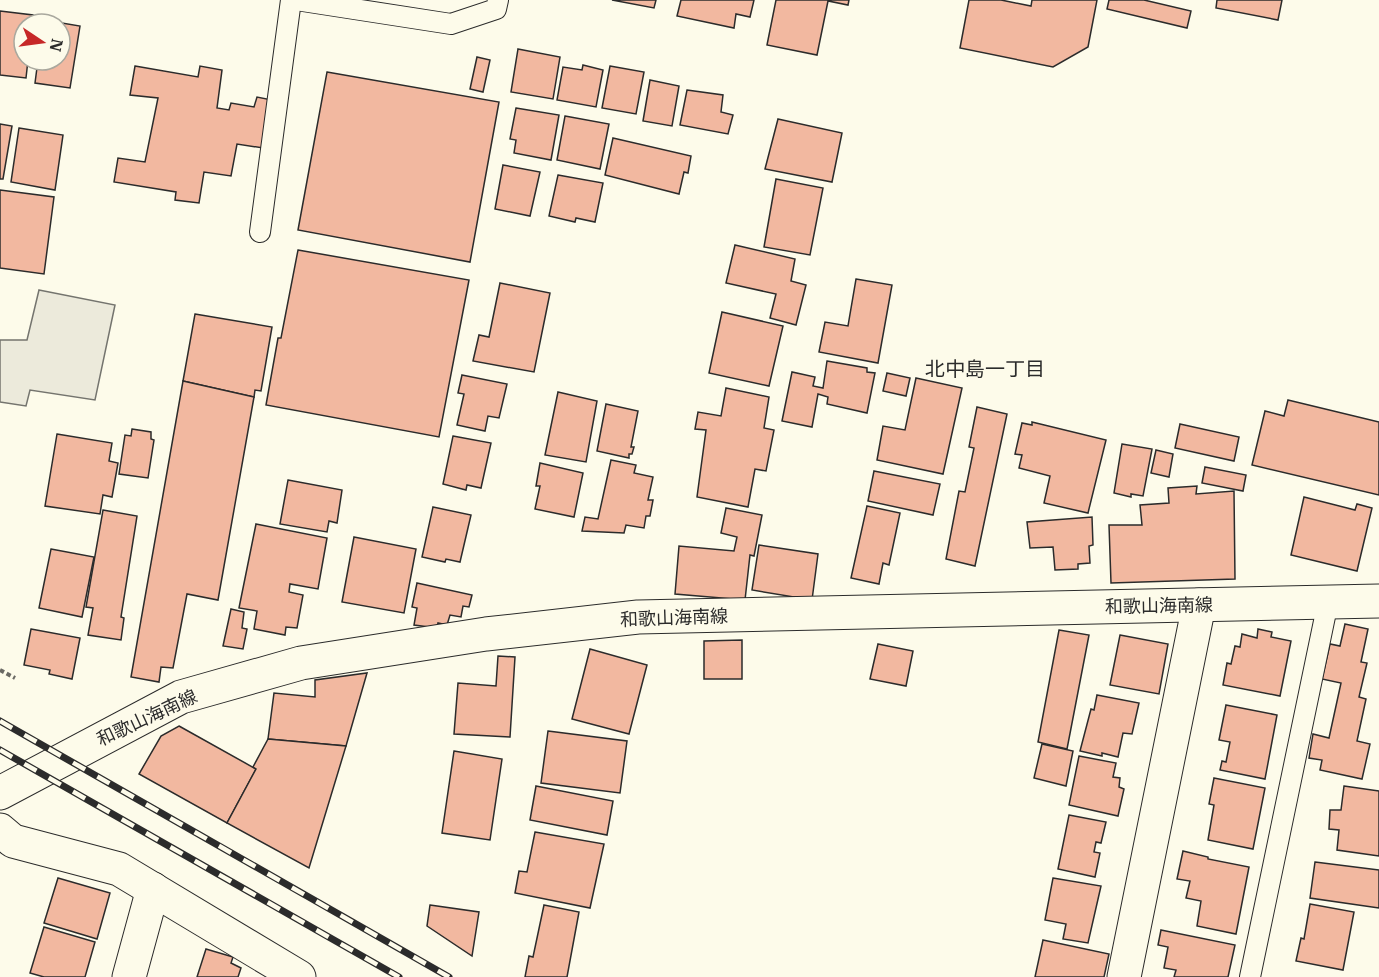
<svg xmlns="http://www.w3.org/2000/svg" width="1379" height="977" font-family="'IBM Plex Serif','Noto Sans JP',serif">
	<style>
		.parking { fill: #eceadb; stroke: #74746e; stroke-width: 1.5 }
		.building { fill: #f2b8a0; stroke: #2b2b2b; stroke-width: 1.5 }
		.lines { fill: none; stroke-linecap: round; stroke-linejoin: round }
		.lane-casing { stroke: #2b2b2b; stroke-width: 22 }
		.street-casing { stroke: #2b2b2b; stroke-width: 35 }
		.secondary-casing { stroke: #2b2b2b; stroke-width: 35 }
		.path { stroke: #6a6964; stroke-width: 4; stroke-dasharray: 4.5 3; stroke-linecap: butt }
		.lane { stroke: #fdfbea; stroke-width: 20 }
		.street { stroke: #fdfbea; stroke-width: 33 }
		.secondary { stroke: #fdfbea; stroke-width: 33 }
		.rail-casing { stroke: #2b2b2b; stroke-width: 7 }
		.rail { stroke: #fdfbea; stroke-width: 4.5; stroke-dasharray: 14; stroke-linecap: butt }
		.labels { text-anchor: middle; stroke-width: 4.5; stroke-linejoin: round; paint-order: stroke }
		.street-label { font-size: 18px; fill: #2b2b2b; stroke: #fdfbea }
		.neighbourhood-label { font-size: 20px; fill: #2b2b2b; stroke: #fdfbea }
	</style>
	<rect width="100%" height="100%" fill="#fdfbea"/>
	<path class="parking" d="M39 290 115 305 95 400 30 390 26 406 0 402V340H27Z"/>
	<g class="building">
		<path d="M612 0H656L654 8Z"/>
		<path d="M681 0H754L750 17 736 14 734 28 677 16Z"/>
		<path d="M776 0H849L848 5 828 1 817 55 767 45Z"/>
		<path d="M969 0H1001L1031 6 1032 0H1097L1088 47 1053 67 960 48Z"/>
		<path d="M1109 0H1144L1191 11 1187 28 1107 9Z"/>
		<path d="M1217 0H1282L1278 20 1216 8Z"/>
		<path d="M0 11 33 15 32 24H24V60H28L26 78 0 75Z"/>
		<path d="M44 20 80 26 70 88 35 83 38 60H60V24H43Z"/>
		<path d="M518 49 560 57 553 99 511 92Z"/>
		<path d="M477 57 490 60 483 92 470 89Z"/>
		<path d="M583 65 603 70 596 107 557 100 563 67 582 70Z"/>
		<path d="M135 66 198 77 200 66 222 70 217 108 229 110 231 103 254 107 257 97 272 100 263 148 237 144 231 176 204 172 199 203 175 200 176 192 114 182 118 158 145 162 158 98 130 95Z"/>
		<path d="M610 66 644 72 636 114 602 108Z"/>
		<path d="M327 72 499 102 470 262 298 230Z"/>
		<path d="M650 80 679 86 672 126 643 121Z"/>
		<path d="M687 90 723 95 721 112 733 115 728 134 680 125Z"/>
		<path d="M516 108 559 115 551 160 514 153 516 140 510 139Z"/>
		<path d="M565 116 609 124 600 169 557 160Z"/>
		<path d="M778 119 842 133 832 182 765 169Z"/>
		<path d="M0 124 12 126 3 179H0Z"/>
		<path d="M19 128 63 135 55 190 11 182Z"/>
		<path d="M613 138 691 156 688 173 684 172 679 194 605 175Z"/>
		<path d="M503 165 540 172 530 216 495 209Z"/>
		<path d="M558 175 603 183 595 222 576 218 575 222 549 216Z"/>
		<path d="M776 179 823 188 810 255 764 247Z"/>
		<path d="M0 190 54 197 44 274 0 268Z"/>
		<path d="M735 245 795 259 791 281 806 285 796 325 770 318 776 294 726 283Z"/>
		<path d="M298 250 469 280 439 437 266 405 278 338H281Z"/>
		<path d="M856 279 892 285 878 363 819 352 825 322 848 326Z"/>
		<path d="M500 283 550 293 534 372 473 361 479 335 489 337Z"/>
		<path d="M722 312 783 326 769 386 709 373Z"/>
		<path d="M195 314 272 327 261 391 255 390 254 397 183 381Z"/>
		<path d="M827 361 867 368V372L875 373 867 413 827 404 828 397 818 394 812 427 782 421 792 372 815 377 813 386 823 388Z"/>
		<path d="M887 373 910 378 906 396 883 391Z"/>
		<path d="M462 375 507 384 499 418 488 416 485 431 457 425 464 394 458 393Z"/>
		<path d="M916 378 962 388 943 474 877 460 883 426 905 430Z"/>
		<path d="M183 381 254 397 218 600 187 594 173 668 161 667 159 682 131 677Z"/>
		<path d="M726 388 769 397 764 428 774 430 766 471 755 469 748 507 697 497 706 430 695 429 698 412 721 416Z"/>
		<path d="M558 392 597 401 586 462 545 455Z"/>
		<path d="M1288 400 1379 422V495L1252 465 1265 411 1284 416Z"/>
		<path d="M606 404 638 411 631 447H634L632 454H629V458L597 451Z"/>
		<path d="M977 407 1007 414 975 566 946 559 959 491 965 492 974 448 969 447Z"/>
		<path d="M1032 422 1106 440 1088 513 1044 503 1050 476 1019 468 1022 455 1015 454 1022 423 1032 425Z"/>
		<path d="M1180 424 1239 437 1234 461 1175 448Z"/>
		<path d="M132 429 151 432V439L154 440 148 478 119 474 125 435 131 436Z"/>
		<path d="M57 434 112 443 109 461 118 463 112 497 103 495 100 514 45 506Z"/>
		<path d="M453 436 491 443 481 488 467 485 466 490 443 484Z"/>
		<path d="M1122 444 1152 449 1143 496 1131 494V497L1114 493Z"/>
		<path d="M1156 450 1173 454 1169 477 1151 473Z"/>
		<path d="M611 460 636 465 634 473 653 477 648 500H653L650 516H646L644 528 626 525 624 533 582 531 585 517 598 519Z"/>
		<path d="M540 463 583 473 574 517 535 509 540 486H536Z"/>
		<path d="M1205 467 1246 475 1243 491 1202 483Z"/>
		<path d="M874 471 940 484 933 515 868 501Z"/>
		<path d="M288 480 342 490 337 523 329 521 327 532 280 524Z"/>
		<path d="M1197 486 1196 494 1234 491 1235 579 1111 583 1109 525H1142L1140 505 1169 503 1168 488Z"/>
		<path d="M1304 497 1355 510 1357 504 1372 508 1357 571 1291 555Z"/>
		<path d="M867 506 900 513 889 565 883 563 879 584 851 578Z"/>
		<path d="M433 507 471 515 460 562 446 559 445 562 422 557Z"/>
		<path d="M726 508 762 515 754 556 750 555 745 600 675 594 679 546 734 551 737 537 721 533Z"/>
		<path d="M103 510 137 516 121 617 124 618 121 640 88 635 93 608 86 607Z"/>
		<path d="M1092 517 1093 545 1089 546 1090 563 1078 564V569L1055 570 1053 547 1030 548 1027 522Z"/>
		<path d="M256 524 327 538 318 589 290 584 289 592 303 595 297 628 286 627 285 635 254 629 257 611 239 608Z"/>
		<path d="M354 537 416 549 404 613 342 602Z"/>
		<path d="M759 545 818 554 812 600 752 590Z"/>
		<path d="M51 549 94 557 82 617 39 608Z"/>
		<path d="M417 583 472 595 469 607 463 606 461 617 450 615 447 625 438 623 437 628 414 625 417 608 412 607Z"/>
		<path d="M231 609 244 612 242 628 247 629 243 649 223 646Z"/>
		<path d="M1345 624 1368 629 1361 662 1367 663 1359 697 1366 699 1357 741 1370 744 1362 779 1320 770 1322 760 1309 758 1313 734 1329 738 1341 683 1322 679 1330 644 1340 646Z"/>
		<path d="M31 629 80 638 72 679 49 674 50 670 24 665Z"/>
		<path d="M1258 629 1272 632 1271 637 1291 641 1280 696 1223 685 1227 663 1231 664 1235 646 1240 647 1242 634 1257 638Z"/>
		<path d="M1059 630 1089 635 1067 749 1038 742Z"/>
		<path d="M1120 635 1168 644 1159 694 1110 685Z"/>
		<path d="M742 640V679H704V641Z"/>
		<path d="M878 644 913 651 906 686 870 679Z"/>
		<path d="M590 649 647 665 629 734 572 719Z"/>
		<path d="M498 656 515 657 510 737 454 734 458 683 496 686Z"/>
		<path d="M367 673 346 746 268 739 274 693 315 697V680Z"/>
		<path d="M1097 695 1139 703 1132 734 1123 733 1118 757 1102 753V756L1080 751 1091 709 1094 710Z"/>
		<path d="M1226 705 1277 715 1265 779 1220 770 1222 761 1226 762 1230 742 1219 740Z"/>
		<path d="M179 726 256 769 227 823 139 774 161 736Z"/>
		<path d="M548 731 627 741 620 793 541 783Z"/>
		<path d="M268 739 346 746 309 868 227 823 256 769 253 767Z"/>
		<path d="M1042 744 1073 751 1066 786 1034 778Z"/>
		<path d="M454 751 502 759 490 840 442 833Z"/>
		<path d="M1079 756 1116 763 1113 777 1120 778 1119 787 1124 789 1118 816 1069 805Z"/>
		<path d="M1214 778 1265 788 1253 849 1208 840 1214 805 1209 804Z"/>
		<path d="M536 786 613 801 607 835 530 820Z"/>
		<path d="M1344 786 1379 791V856L1337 850 1339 830 1329 829 1330 810H1341Z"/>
		<path d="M1069 815 1106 822 1101 843 1096 842 1094 852 1100 853 1095 877 1058 869Z"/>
		<path d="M535 832 604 844 590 908 515 893 519 871 527 872Z"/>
		<path d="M1183 851 1208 857V859L1249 867 1236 934 1197 926 1201 901 1186 898 1190 881 1177 879Z"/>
		<path d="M1315 862 1379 870V908L1310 898Z"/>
		<path d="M58 878 110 893 97 939 44 923Z"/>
		<path d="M1053 878 1101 886 1088 943 1063 939 1066 924 1045 920Z"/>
		<path d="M1310 904 1354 912 1343 970 1296 961 1301 938 1304 939Z"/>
		<path d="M430 905 479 912 472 956 427 926Z"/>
		<path d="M544 905 579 912 567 977H525L529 956 533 957Z"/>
		<path d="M44 927 95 942 85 977H44L30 973Z"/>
		<path d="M1161 930 1235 945 1228 977H1174L1176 970 1164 968 1168 947 1158 945Z"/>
		<path d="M1043 940 1109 954 1104 977H1035Z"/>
		<path d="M206 949 233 957 231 963 241 968 238 977H197Z"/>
	</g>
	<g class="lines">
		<g class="lane-casing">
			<g id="lane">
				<path d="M296 0 451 24 496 9 498 0"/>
				<path d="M260 232 291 0"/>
				<path d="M1250 977 1328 602"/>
			</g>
		</g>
		<g class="street-casing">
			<g id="street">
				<path d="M0 830 13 841 119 869 299 977"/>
				<path d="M129 977 153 889"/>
				<path d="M1124 977 1199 605"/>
			</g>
		</g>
		<g class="secondary-casing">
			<path id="secondary" d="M0 793 181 697 301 663 486 634 638 617 1379 601"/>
		</g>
		<path class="path" d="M0 670 15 678"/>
		<use href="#lane" class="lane"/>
		<use href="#street" class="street"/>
		<use href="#secondary" class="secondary"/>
		<g class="rail-casing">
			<g id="rail">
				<path d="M0 721 449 977"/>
				<path d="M0 750 399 977"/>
			</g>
		</g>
		<use href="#rail" class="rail"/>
	</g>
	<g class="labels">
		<g class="street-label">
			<text transform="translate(1159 606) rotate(-1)" y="6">和歌山海南線</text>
			<text transform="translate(674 618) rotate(-2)" y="6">和歌山海南線</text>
			<text transform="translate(147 718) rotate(-25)" y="6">和歌山海南線</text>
		</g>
		<g class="neighbourhood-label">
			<text x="985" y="376">北中島一丁目</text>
		</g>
	</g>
	<g transform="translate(42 42) rotate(103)"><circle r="28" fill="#fdfbea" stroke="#a9a89e" stroke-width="1.5"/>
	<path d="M0-4.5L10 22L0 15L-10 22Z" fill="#c62828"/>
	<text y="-9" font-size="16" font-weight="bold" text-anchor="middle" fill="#2b2b2b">N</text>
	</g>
</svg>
